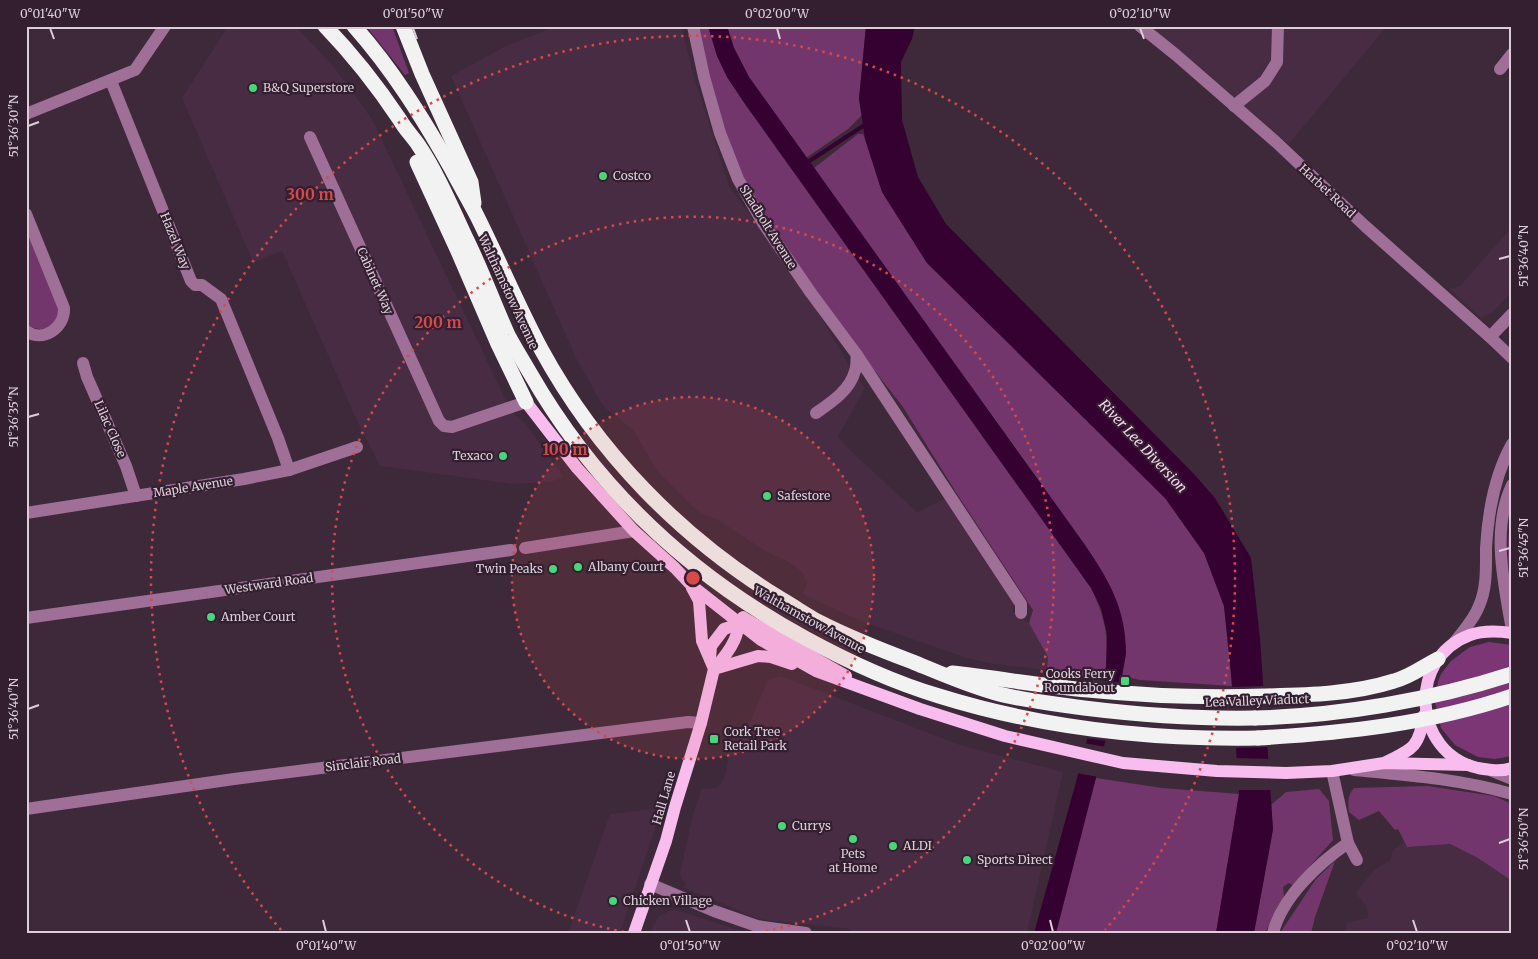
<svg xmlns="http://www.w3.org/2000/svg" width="1538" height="959" font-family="Merriweather,serif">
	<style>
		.built { fill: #472c43 }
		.green { fill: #73366c }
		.forest { fill: #7c3675 }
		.water { fill: #350131 }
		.pier { fill: #3d293a }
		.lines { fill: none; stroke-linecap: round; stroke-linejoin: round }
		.stream { stroke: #350131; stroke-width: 4 }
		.minor { stroke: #9f6f98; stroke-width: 12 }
		.major { stroke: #f8bcef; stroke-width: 12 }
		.highway { stroke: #f2f2f2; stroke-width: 15 }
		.highway-bridge { stroke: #f2f2f2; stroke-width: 15 }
		.ticks { fill: none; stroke: #dcced9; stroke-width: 2 }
		.ring { fill: none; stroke: #d7494b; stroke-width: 2.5; stroke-dasharray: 2.5 5 }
		.poi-dot { fill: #45d77a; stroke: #331f30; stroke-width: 2 }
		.labels { text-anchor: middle; stroke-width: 4.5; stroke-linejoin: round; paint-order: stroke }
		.poi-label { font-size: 12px; fill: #dcced9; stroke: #331f30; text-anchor: start }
		.street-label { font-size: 12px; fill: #dcced9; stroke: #331f30 }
		.water-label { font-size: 14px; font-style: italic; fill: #fbd2f4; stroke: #331f30 }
		.centre { fill: #d7494b; stroke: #331f30; stroke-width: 2.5 }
		.ring-label { font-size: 15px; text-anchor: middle; font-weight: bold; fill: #d7494b; stroke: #331f30; stroke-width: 4.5; stroke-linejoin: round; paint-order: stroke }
		.neatline { fill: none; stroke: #dcced9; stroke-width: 2 }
		.ticks-label { font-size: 12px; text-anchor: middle; fill: #dcced9 }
	</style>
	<rect width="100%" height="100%" fill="#3d293a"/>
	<g class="built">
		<path d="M228 26H295L334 67 372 119 511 411 526 424 564 477 551 482 513 484 380 466 358 423 282 251 253 262 182 98Z"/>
		<path d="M557 26H681L694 77 729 186 809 297 849 365 865 388 838 437 854 454 917 512 945 499 1015 602 1012 611 1029 623 1048 657 1047 670 993 664 967 658 863 622 802 594 807 584 802 572 787 561 765 551 718 520 701 513 692 506 657 471 633 430 603 406 576 358 451 76 506 46Z"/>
		<path d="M1147 26H1387L1289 144Z"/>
		<path d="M1512 227V291L1493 312 1481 318 1449 289 1460 286Z"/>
		<path d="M781 676 960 745 1063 772 1027 933H853L850 929 758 919 729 906 684 888 686 883 681 878 680 873 694 810 702 789 716 788 721 784 725 775 729 755 751 719 768 680Z"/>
		<path d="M662 808 620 933H568L610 814Z"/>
		<path d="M1404 842 1407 847 1450 844 1476 856 1512 881V933H1345L1347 923 1368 918 1367 908 1356 893 1374 870 1390 860 1393 850Z"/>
		<path d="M673 909 745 932 750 933H650L658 917Z"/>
	</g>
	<g class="green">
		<path d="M366 26H392L409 73 405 75Z"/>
		<path d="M697 26H708L717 56 727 77 745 104 1091 588C1103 614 1107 627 1107 656 1107 665 1107 674 1099 680L1047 670 1048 657 1029 623 1033 610 957 494 903 407 834 319 762 214 734 158 711 84Z"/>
		<path d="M727 26H866L859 99 862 115 848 129 806 158 749 77 734 48Z"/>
		<path d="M858 134H863L865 139 882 192 927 263 1165 498 1204 553 1224 606 1232 686 1140 680 1122 676 1126 654 1085 545 814 168Z"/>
		<path d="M26 226 60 310C56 327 42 335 26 324Z"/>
		<path d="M1512 511V586C1506 562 1507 535 1512 511Z"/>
		<path d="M1096 778 1162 788 1239 794 1216 933H1056Z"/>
		<path d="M1428 786 1494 796 1512 804V881L1478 858 1450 844 1407 847 1398 829 1395 830 1379 811 1359 820 1349 812C1348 802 1347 796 1354 788Z"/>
		<path d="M1319 789 1329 801 1333 840 1293 885 1289 883 1283 887 1284 896 1265 933H1254L1273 830 1271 805 1286 792Z"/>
		<path d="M1335 861 1315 917 1311 933H1280L1316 879Z"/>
	</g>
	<path class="forest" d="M1489 642 1512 645V756L1495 759 1478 757 1455 745 1441 728 1435 702 1438 682 1441 674 1451 661 1470 647Z"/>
	<g class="water">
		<path d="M708 26H727L734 48 749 77 1085 545C1109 580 1126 609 1126 653 1125 660 1123 669 1122 676L1056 933H1034L1075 786 1106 667 1107 634 1101 608 1091 588 745 104 727 77 717 56Z"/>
		<path d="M866 26H915L912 39 901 62 902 120 918 177 946 224 1194 474 1215 498 1251 558 1260 638 1273 829 1254 933H1216L1239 794 1231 672 1224 606 1204 553 1165 498 927 263 882 192 865 139 859 99Z"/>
	</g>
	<g class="pier">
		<path d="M1100 680 1123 683 1108 741 1085 738Z"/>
		<path d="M1266 686 1270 747 1234 748 1230 687Z"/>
		<path d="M1084 743 1106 747 1099 777 1076 773Z"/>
		<path d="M1234 758 1271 759 1273 790H1236Z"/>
	</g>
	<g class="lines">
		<path class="stream" d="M805 164 866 124"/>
		<g class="minor">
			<path d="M693 26 704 77 720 133 738 179 763 223 811 293 857 355 1021 604V613"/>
			<path d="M1140 26 1176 55 1276 142 1365 226 1490 337 1512 358"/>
			<path d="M1500 69 1512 54"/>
			<path d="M111 81 191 281 195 285H202L221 299 278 438 289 470"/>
			<path d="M1234 106 1265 81 1277 62 1278 26"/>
			<path d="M26 114 135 70 165 26"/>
			<path d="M310 137 439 421 444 426 452 427 526 402"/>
			<path d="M26 214 64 308C65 328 43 343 26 331"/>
			<path d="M1490 337 1512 314"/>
			<path d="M83 363 87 377 126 466 136 496"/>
			<path d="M816 413C832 402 850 390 855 371 857 366 856 360 857 355"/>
			<path d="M1512 485C1491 529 1504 584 1512 630"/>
			<path d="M26 513 244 479 289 470 357 447"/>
			<path d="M525 548 634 531"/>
			<path d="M26 618 511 550"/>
			<path d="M1453 644C1462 632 1474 620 1479 606 1487 588 1486 568 1486 548 1488 513 1494 476 1512 444"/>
			<path d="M1354 770C1407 775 1460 779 1512 794"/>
			<path d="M1332 771 1348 843 1357 860"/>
			<path d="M1492 771 1512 779"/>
			<path d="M26 809 234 779 688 722 701 723"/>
			<path d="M650 884 714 911 757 926 806 933"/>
			<path d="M1273 933C1282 897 1319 863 1348 843"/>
		</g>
		<g class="major">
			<path d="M526 402 577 468 634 531 675 568 691 585 761 640 816 671 920 709 1005 736 1123 763 1217 771 1286 773 1332 771 1384 763 1468 765"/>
			<path d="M744 618 846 676"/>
			<path d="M1512 633C1498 631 1484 630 1470 635 1407 658 1412 753 1478 768 1489 770 1501 772 1512 768"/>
			<path d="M710 659 711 646 724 629 739 624"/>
			<path d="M714 669 758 656 771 657 792 664"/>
			<path d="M714 669C722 660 729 652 734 641 738 633 738 625 743 617"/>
			<path d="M1386 762C1414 749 1419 746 1424 715"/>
			<path d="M634 933 666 841 675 807 701 723 714 669 702 641 699 601 692 588"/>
		</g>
		<g class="highway">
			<path d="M325 26C353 55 378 87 400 120 405 129 413 137 419 146 437 173 451 206 465 236 481 268 493 302 508 335 515 348 523 361 530 373 596 488 689 575 805 638 847 661 892 682 939 696 1042 728 1150 740 1258 738"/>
			<path d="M354 26C393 70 422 117 451 168 459 184 469 200 477 216 499 260 518 306 541 349 597 452 681 538 781 599 793 606 805 614 817 621 848 637 881 650 913 662 942 674 969 686 999 694 1027 701 1056 704 1084 708 1141 715 1198 719 1255 718"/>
			<path d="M403 26 422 74 471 182 474 203"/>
			<path d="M417 162 457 249 498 344 526 402"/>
			<path d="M952 673C998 678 1042 686 1088 690 1147 696 1207 698 1266 696 1309 695 1353 694 1394 681 1410 677 1424 666 1438 659"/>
		</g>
		<g class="highway-bridge">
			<path d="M1255 718C1339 716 1432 700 1512 674"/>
			<path d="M1258 738C1343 733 1430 724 1512 696"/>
		</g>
	</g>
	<path class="ticks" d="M50 28 54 39M413 28 417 39M777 28 780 39M1140 28 1144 39M28 126 39 122M1499 259 1510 256M28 417 39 414M1499 551 1510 548M28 709 39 705M1499 843 1510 839M323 920 326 932M686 920 690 932M1050 920 1053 932M1413 920 1417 932"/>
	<circle cx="693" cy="578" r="181" fill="#d7494b" fill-opacity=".12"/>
	<g class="ring">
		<circle cx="693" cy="578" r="181"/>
		<path d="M624 932A361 361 0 1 1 762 932"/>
		<path d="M281 930A542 542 0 1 1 1105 930"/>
	</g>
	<g class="poi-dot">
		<circle cx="253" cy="88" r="5"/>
		<circle cx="603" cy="176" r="5"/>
		<circle cx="503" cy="456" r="5"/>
		<circle cx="767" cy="496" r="5"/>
		<circle cx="578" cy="567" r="5"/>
		<circle cx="553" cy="569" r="5"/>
		<circle cx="211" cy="617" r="5"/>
		<rect x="1120" y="676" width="10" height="10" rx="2.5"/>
		<rect x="709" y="734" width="10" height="10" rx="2.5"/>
		<circle cx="782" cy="826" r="5"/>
		<circle cx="853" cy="839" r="5"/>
		<circle cx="893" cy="846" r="5"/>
		<circle cx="967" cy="860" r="5"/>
		<circle cx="613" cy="901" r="5"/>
	</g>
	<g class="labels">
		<g class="poi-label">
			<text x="263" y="92">B&amp;Q Superstore</text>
			<text x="613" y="180">Costco</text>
			<text x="493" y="460" text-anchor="end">Texaco</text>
			<text x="777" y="500">Safestore</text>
			<text x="588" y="571">Albany Court</text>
			<text x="543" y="573" text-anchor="end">Twin Peaks</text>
			<text x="221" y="621">Amber Court</text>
			<text x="1115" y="678" text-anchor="end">Cooks Ferry<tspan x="1115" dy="14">Roundabout</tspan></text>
			<text x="724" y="736">Cork Tree<tspan x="724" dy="14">Retail Park</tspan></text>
			<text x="792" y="830">Currys</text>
			<text x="903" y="850">ALDI</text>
			<text x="853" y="858" text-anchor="middle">Pets<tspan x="853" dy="14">at Home</tspan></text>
			<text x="977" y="864">Sports Direct</text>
			<text x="623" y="905">Chicken Village</text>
		</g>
		<g class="street-label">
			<text transform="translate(1327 191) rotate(43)" y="4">Harbet Road</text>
			<text transform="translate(768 227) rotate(58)" y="4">Shadbolt Avenue</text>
			<text transform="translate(175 241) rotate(68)" y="4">Hazel Way</text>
			<text transform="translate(375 281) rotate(66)" y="4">Cabinet Way</text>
			<text transform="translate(508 292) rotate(65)" y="4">Walthamstow Avenue</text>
			<text transform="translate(110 429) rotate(66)" y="4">Lilac Close</text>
			<text transform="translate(193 487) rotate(-9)" y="4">Maple Avenue</text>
			<text transform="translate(269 584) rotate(-8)" y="4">Westward Road</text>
			<text transform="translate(809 620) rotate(29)" y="4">Walthamstow Avenue</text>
			<text transform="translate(1257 701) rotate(-2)" y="4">Lea Valley Viaduct</text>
			<text transform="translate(363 763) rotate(-7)" y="4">Sinclair Road</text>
			<text transform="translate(664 798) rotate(-74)" y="4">Hall Lane</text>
		</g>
		<g class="water-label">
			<text transform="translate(1143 446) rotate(47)" y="5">River Lee Diversion</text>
		</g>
	</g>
	<circle cx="693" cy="578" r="8" class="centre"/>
	<g class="ring-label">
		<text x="310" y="200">300 m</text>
		<text x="438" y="328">200 m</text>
		<text x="565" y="455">100 m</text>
	</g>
	<rect width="1538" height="959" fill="none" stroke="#331f30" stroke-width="55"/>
	<rect x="28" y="28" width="1482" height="904" class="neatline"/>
	<g class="ticks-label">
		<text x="50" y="18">0°01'40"W</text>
		<text x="413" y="18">0°01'50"W</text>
		<text x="777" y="18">0°02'00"W</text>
		<text x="1140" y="18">0°02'10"W</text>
		<text transform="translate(14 126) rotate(-90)" y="4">51°36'30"N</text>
		<text transform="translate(1524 256) rotate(-90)" y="4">51°36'40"N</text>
		<text transform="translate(14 417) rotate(-90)" y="4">51°36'35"N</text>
		<text transform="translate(1524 548) rotate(-90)" y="4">51°36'45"N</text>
		<text transform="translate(14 709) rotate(-90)" y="4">51°36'40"N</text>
		<text transform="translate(1524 839) rotate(-90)" y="4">51°36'50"N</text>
		<text x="326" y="950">0°01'40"W</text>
		<text x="690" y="950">0°01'50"W</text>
		<text x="1053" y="950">0°02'00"W</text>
		<text x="1417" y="950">0°02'10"W</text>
	</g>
</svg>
